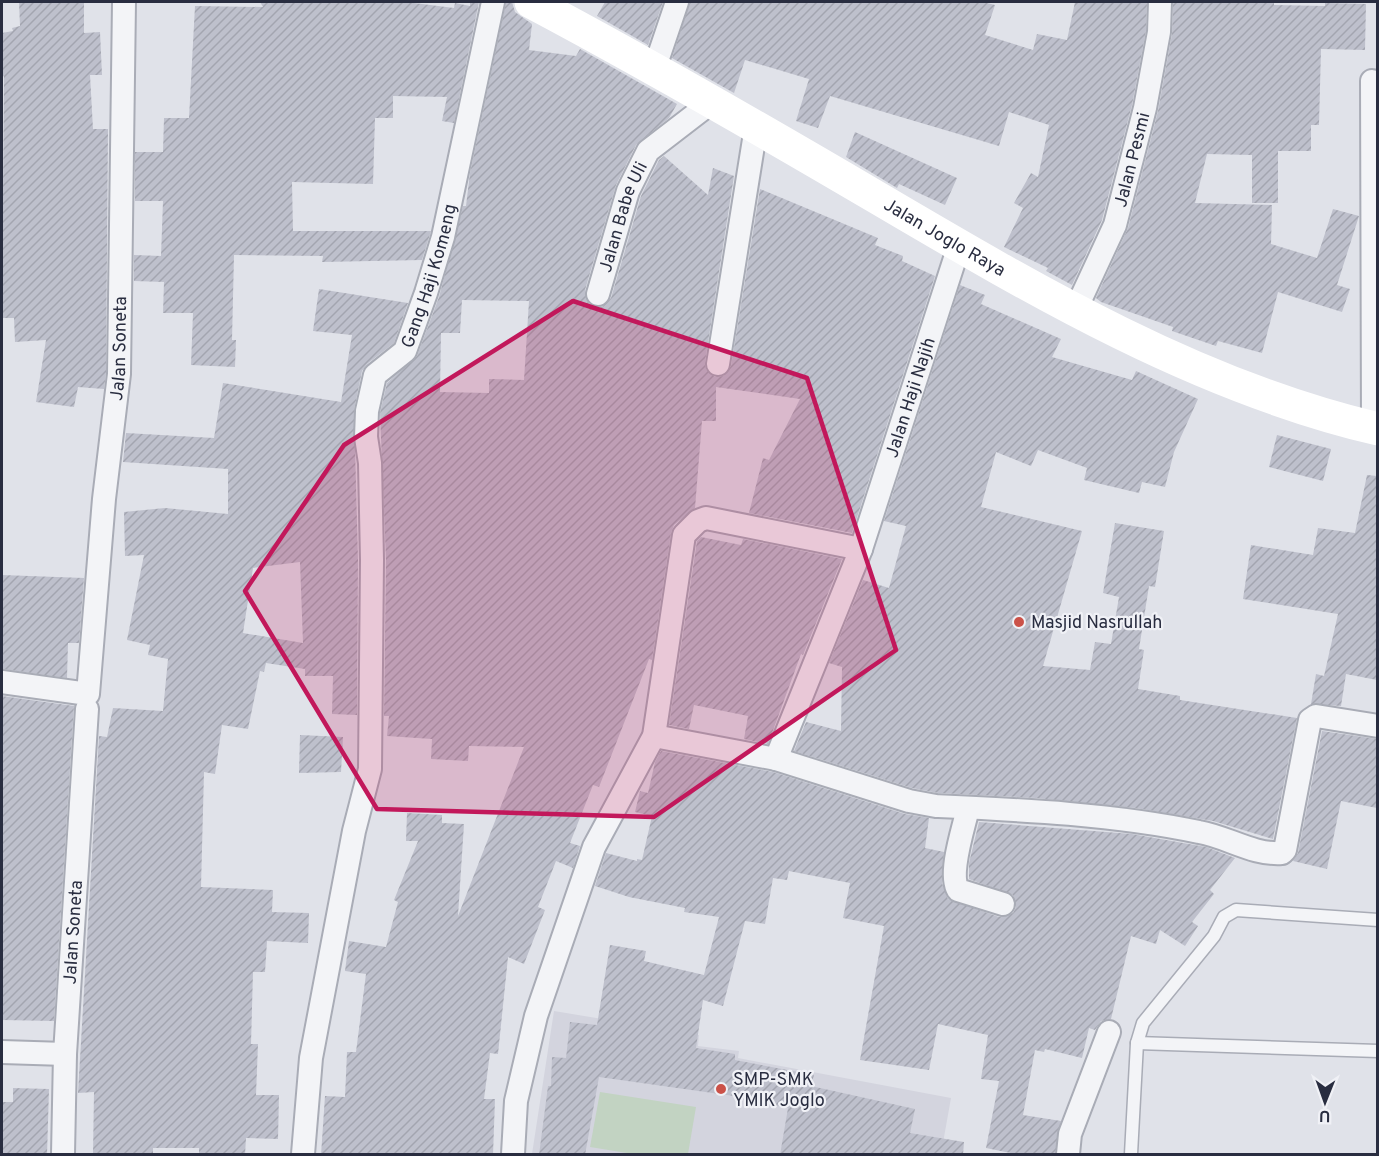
<svg xmlns="http://www.w3.org/2000/svg" width="1379" height="1156" font-family="Overpass,sans-serif">
	<style>
		.built { fill: #d3d4de }
		.grass { fill: #c2d3c2 }
		.building { fill: url(#building-hatch); fill-rule: evenodd }
		.lines { fill: none; stroke-linecap: round; stroke-linejoin: round }
		.service-casing { stroke: #a9acb6; stroke-width: 15 }
		.minor-casing { stroke: #a9acb6; stroke-width: 26 }
		.service { stroke: #f3f4f7; stroke-width: 12 }
		.minor { stroke: #f3f4f7; stroke-width: 22 }
		.secondary { stroke: #fff; stroke-width: 33 }
		.marked { fill: #c2185b; fill-opacity: 0.2; stroke: #c2185b; stroke-width: 4.5; stroke-linejoin: round }
		.poi-dot { fill: #cb5148; stroke: #f0f1f6; stroke-width: 2 }
		.labels { text-anchor: middle; stroke-width: 4.5; stroke-linejoin: round; paint-order: stroke }
		.street-label { font-size: 18px; fill: #292d40; stroke: #f0f1f6 }
		.poi-label { font-size: 18px; fill: #292d40; stroke: #f0f1f6; text-anchor: start }
	</style>
	<defs>
		<pattern id="building-hatch" width="6" height="6" patternUnits="userSpaceOnUse" patternTransform="scale(1.5)"><rect width="6" height="6" fill="#bec0cc"/><path d="M-1 1l2-2M0 6l6-6M5 7l2-2" fill="none" stroke="#a3a5b0"/></pattern>
	</defs>
	<rect width="100%" height="100%" fill="#e0e2e9"/>
	<path class="built" d="M554 1011 699 1035 698 1046 739 1051 738 1058 951 1098 941 1154H532Z"/>
	<path class="grass" d="M600 1092 696 1107 688 1154H633L590 1147Z"/>
	<g class="building">
		<path d="M19 2H84V33L100 32 102 75H90L93 129H108L106 373 104 389 78 387 74 407 36 402 46 340 15 342 14 318H2L4 76 2 77V33L13 31 12 28 20 26Z"/>
		<path d="M260 2H406L454 8 455 3 470 6V2H479L454 123 442 121 447 97 393 96V118H375L373 184 292 182 293 231H431L422 260 322 262 323 256 234 255 232 340H236L235 367 191 365 193 313H163L164 282 134 281V255L161 256 163 201H135V152H163L164 118H189L195 6 263 7Z"/>
		<path d="M506 2H512L515 12 532 24 529 50 576 56 580 49 677 104 669 118 636 145 616 185 585 290 589 304 602 307 611 298 641 196 659 160 664 156 708 195 713 168 734 176 705 362 706 369 715 377 723 376 731 366 760 189 878 238 875 245 903 256 902 261 935 276 852 533 749 513 763 458 769 460 800 399 716 387V421H702L695 508 674 525 671 533 652 660 649 659 599 787 593 785 570 843 580 846 573 868 556 861 538 907 545 910 524 964 508 957 498 1054 490 1053 484 1099H495L493 1155H321L325 1096 345 1097 347 1052H356L366 974 345 971 349 941 386 947 398 902 394 900 418 841H406L407 813 442 815V823L464 824 458 916 524 747 469 746 468 761 431 759 432 739 387 736 389 716H384L386 560 380 413 387 383 417 356 439 297 463 206H466L470 173ZM462 300 529 301 524 380 489 379V393L440 392 441 333H460Z"/>
		<path d="M605 2H663L648 45 597 16Z"/>
		<path d="M690 2H983L995 5 985 35 1033 50 1037 34 1067 40 1075 2H1147L1146 31 1132 105 1102 220 1072 285 1046 271 1048 268 1004 247 1023 208 1014 203 1031 173 1038 177 1049 125 1009 112 999 146 830 96 818 128 796 121 809 79 745 60 734 93 672 58Z"/>
		<path d="M1173 2H1274V5L1325 6V3L1366 4 1365 50 1321 49 1319 125H1311V151H1278V203H1252V155L1207 154 1195 203 1272 205 1271 244 1317 258 1333 209 1359 216 1337 285 1350 289 1342 312 1278 292 1262 353 1218 341 1216 346 1172 331 1173 327 1101 302 1096 298 1128 228 1158 111 1172 34Z"/>
		<path d="M855 132 957 178 945 205 899 184 897 188 846 157Z"/>
		<path d="M960 285 985 295 981 304 1061 339 1052 357 1132 380 1136 371 1198 399 1174 452 1165 487 1142 482 1139 493 1084 480 1087 468 1038 450 1031 466 996 452 981 507 1082 531 1043 666 1090 670 1095 642 1111 644 1119 597 1103 593 1115 523 1164 531 1155 587 1149 586 1139 649 1144 650 1138 689 1180 696V700L1297 718 1273 839 1213 821 1136 808 1036 798 938 793 912 788 794 751 806 722 841 731 842 667 829 663 863 580 889 588 906 526 884 521Z"/>
		<path d="M319 289 408 303 394 343 367 364 362 371 354 410 358 560 357 715 332 714 333 676H305V669L266 663 264 672 260 671 248 729 222 725 215 774 204 772 201 887 273 890 272 912 309 913 308 943 267 941 265 972H253L251 1044H258L256 1095H279L278 1139 246 1138 245 1155H199V1148H153V1155H93L94 1092 78 1093 99 736 107 737 113 708 163 711 168 659 148 655 150 645 127 640 144 555 125 556 124 512 165 508 228 514V469L123 462 126 433 214 438 223 383 341 402 352 335 313 331ZM300 562 303 643 243 633 253 568Z"/>
		<path d="M1277 435 1331 449 1323 481 1269 467Z"/>
		<path d="M1367 475 1377 476V680L1346 674 1341 706 1311 704 1316 674 1324 676 1338 614 1243 599 1251 545 1313 555 1318 528 1355 533Z"/>
		<path d="M701 537 741 545 743 539 842 559 803 655 801 654 768 744 744 739 748 716 694 705 689 729 669 725 697 541Z"/>
		<path d="M2 575 84 578 79 643H68L67 678 2 669Z"/>
		<path d="M2 696 74 706 54 1021 2 1020Z"/>
		<path d="M1322 731 1377 739V808L1341 801 1327 869 1293 861 1298 853Z"/>
		<path d="M300 735 343 737 341 772 299 773Z"/>
		<path d="M661 751 773 772 905 814 929 818 925 848 944 852 942 883 948 899 999 917 1013 913 1016 907 1013 895 969 879V863L979 822 1132 834 1206 847 1235 858 1210 890 1214 894 1192 922 1198 926 1185 946 1160 930 1156 944 1131 936 1111 1019 1101 1021 1095 1030 1089 1028 1082 1058 1045 1049 1044 1052 1035 1050 1023 1115 1061 1121 1055 1155H1021L986 1148 999 1081 981 1079 988 1035 938 1024 929 1070 860 1060 884 926 843 918 850 883 789 871 787 880 773 878 765 924 745 921 723 1006 703 1000 696 1048 735 1054V1060L814 1075 811 1086 915 1109 910 1133 964 1142 963 1155H780L788 1108 734 1098V1096L599 1077 585 1155H539L548 1086H551L552 1057 566 1058 570 1022 597 1025 610 945 646 951 644 961 704 975 719 917 684 912 685 908 629 897 595 886 606 853 637 861V859L642 860 652 816 635 812 640 791 648 793 655 762Z"/>
		<path d="M13 1088 49 1089 47 1155H2V1102H13Z"/>
	</g>
	<g class="lines">
		<g class="service-casing">
			<g id="service">
				<path d="M1137 1043 1378 1051"/>
				<path d="M1131 1154 1137 1043 1143 1023 1214 936 1224 917 1236 910 1378 920"/>
			</g>
		</g>
		<g class="minor-casing">
			<g id="minor">
				<path d="M655 67 677 2"/>
				<path d="M1372 81 1373 428"/>
				<path id="s1" d="M598 294 628 191 648 151 713 101"/>
				<path id="s2" d="M1076 309 1115 225 1145 108 1159 32 1160 2"/>
				<path d="M718 364 756 127"/>
				<path id="s3" d="M2 682 88 694 104 499 119 374 124 2"/>
				<path d="M654 736 776 759 909 801 936 806C1023 810 1113 814 1199 832 1228 837 1252 855 1282 853L1285 850 1310 720 1316 716 1378 726"/>
				<path id="s4" d="M776 759 861 549 959 246"/>
				<path d="M968 808C964 827 948 873 958 890L1003 904"/>
				<path d="M2 1052 65 1054"/>
				<path id="s5" d="M63 1154 65 1054 87 709"/>
				<path id="s6" d="M303 1154 311 1058 354 831 370 769 372 560 370 463 366 437 367 411 375 375 405 351 426 293 443 237 493 2"/>
				<path d="M513 1154 516 1101 536 1016 594 847 654 736 684 535 698 521 706 518 861 549"/>
				<path d="M1068 1154 1070 1134 1109 1032"/>
			</g>
		</g>
		<use href="#service" class="service"/>
		<use href="#minor" class="minor"/>
		<path class="secondary" id="s7" d="M531 2C648 64 762 130 876 197 1034 290 1198 387 1378 429"/>
	</g>
	<path class="marked" d="M573 301 807 378 896 650 654 817 377 809 245 591 344 445Z"/>
	<g class="poi-dot">
		<circle cx="1019" cy="622" r="6"/>
		<circle cx="721" cy="1089" r="6"/>
	</g>
	<g class="labels">
		<g class="street-label">
			<text dy="6" stroke="none"><textPath href="#s2" startOffset="160">Jalan Pesmi</textPath></text>
			<text dy="6" stroke="none"><textPath href="#s1" startOffset="81">Jalan Babe Uli</textPath></text>
			<text dy="6" stroke="none"><textPath href="#s7" startOffset="476">Jalan Joglo Raya</textPath></text>
			<text dy="6" stroke="none"><textPath href="#s6" startOffset="904">Gang Haji Komeng</textPath></text>
			<text dy="6" stroke="none"><textPath href="#s3" startOffset="434">Jalan Soneta</textPath></text>
			<text dy="6" stroke="none"><textPath href="#s4" startOffset="386">Jalan Haji Najih</textPath></text>
			<text dy="6" stroke="none"><textPath href="#s5" startOffset="222">Jalan Soneta</textPath></text>
		</g>
		<g class="poi-label">
			<text x="1031" y="628">Masjid Nasrullah</text>
			<text x="733" y="1085">SMP-SMK<tspan x="733" dy="21">YMIK Joglo</tspan></text>
		</g>
	</g>
	<rect width="1379" height="1156" fill="none" stroke="#292d40" stroke-width="6"/>
	<g transform="translate(1325 1102) rotate(181)" stroke="#f0f1f6" stroke-width="4.5" paint-order="stroke">
	<path d="M0-4.5L10 22L0 15L-10 22Z" fill="#292d40"/>
	<text y="-9" font-size="16" font-weight="bold" text-anchor="middle" fill="#292d40">U</text>
	</g>
</svg>
